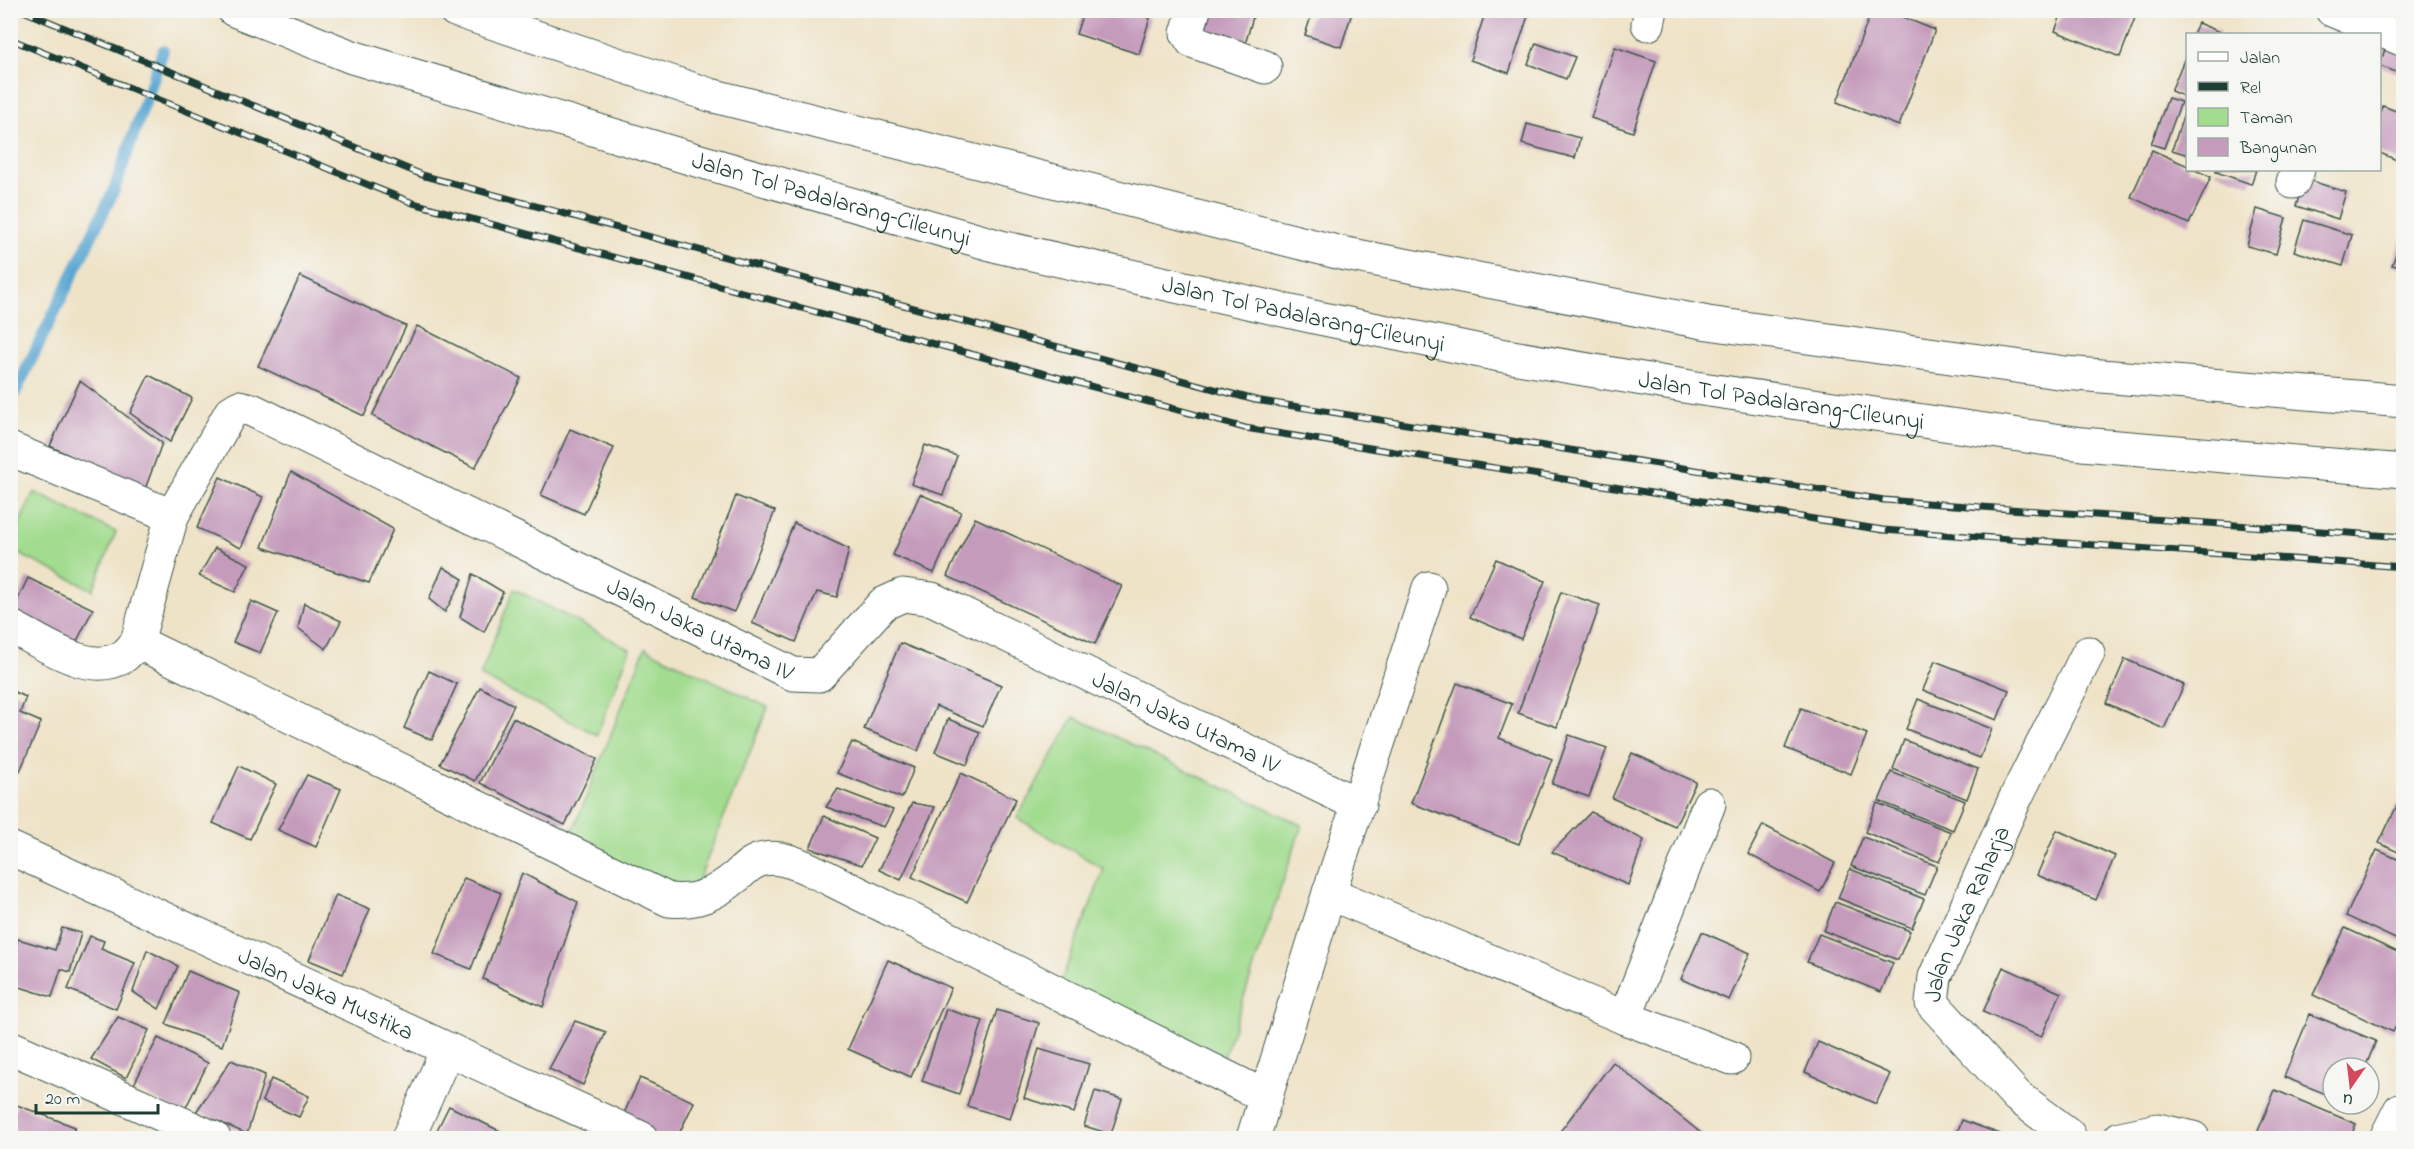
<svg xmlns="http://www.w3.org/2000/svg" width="2414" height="1149" font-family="'Indie Flower',sans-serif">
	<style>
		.green { fill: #a2dc8f; stroke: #608c62; stroke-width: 1.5 }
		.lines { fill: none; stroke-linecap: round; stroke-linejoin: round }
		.stream { stroke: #59a6d2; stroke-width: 12 }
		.building { fill: #c59bbc }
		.street-casing { stroke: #3e564a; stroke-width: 35 }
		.highway-casing { stroke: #3e564a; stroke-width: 35 }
		.street { stroke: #fff; stroke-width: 33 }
		.highway { stroke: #fff; stroke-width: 33 }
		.rail-casing { stroke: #1f3d34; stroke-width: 7 }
		.rail { stroke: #f6f6f2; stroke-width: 4.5; stroke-dasharray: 14; stroke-linecap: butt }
		.labels { text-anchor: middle; stroke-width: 4.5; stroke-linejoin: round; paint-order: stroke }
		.street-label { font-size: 24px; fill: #1f3d34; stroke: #f6f6f2 }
	</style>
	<rect width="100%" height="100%" fill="#f6f6f2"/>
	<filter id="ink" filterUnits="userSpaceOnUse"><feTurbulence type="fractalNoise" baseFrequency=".0167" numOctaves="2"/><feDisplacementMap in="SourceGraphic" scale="12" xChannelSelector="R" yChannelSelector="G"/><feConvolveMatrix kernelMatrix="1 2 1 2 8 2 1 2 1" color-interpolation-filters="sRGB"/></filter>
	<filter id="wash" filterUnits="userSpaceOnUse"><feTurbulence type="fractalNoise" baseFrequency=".008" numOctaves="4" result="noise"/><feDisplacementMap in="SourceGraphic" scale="24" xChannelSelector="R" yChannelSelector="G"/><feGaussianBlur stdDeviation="1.35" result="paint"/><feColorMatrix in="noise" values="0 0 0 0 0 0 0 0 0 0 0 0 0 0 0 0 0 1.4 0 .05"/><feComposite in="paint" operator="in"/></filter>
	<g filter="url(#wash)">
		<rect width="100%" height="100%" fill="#efe3c7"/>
		<g class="green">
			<path d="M34 492 116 532 93 590 11 550V542Z"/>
			<path d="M514 589 630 649 597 735 480 676Z"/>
			<path d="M645 648 768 707 691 899 568 843Z"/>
			<path d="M1074 717 1302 825 1220 1068 1060 984 1104 869 1017 818Z"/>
		</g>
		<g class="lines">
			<path class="stream" d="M10 403 114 190 163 51"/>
		</g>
		<g id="blocks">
			<g class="building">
				<path d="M1084 10H1126L1150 18 1139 54 1076 34Z"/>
				<path d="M1211 10H1255L1244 48 1204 37Z"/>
				<path d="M1313 10H1353L1341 47 1305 35Z"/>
				<path d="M1486 10H1530L1509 73 1470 60Z"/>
				<path d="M1872 10H1885L1935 30 1899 126 1837 102Z"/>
				<path d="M2063 10H2138L2120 57 2055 31Z"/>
				<path d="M2198 23 2220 32 2219 34H2193Z"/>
				<path d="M2388 38 2404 44V75L2380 66Z"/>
				<path d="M1536 43 1575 57 1566 79 1528 64Z"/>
				<path d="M1615 47 1656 61 1633 132 1591 118Z"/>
				<path d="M2188 50V98L2171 91Z"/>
				<path d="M2168 98 2181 102 2164 148 2151 144Z"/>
				<path d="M2383 106 2404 114V163L2380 153V115Z"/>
				<path d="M2185 110H2188V155L2172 150Z"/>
				<path d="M1527 124 1580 138 1575 158 1522 144Z"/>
				<path d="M2152 150 2188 166V170H2195L2211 177 2189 224 2131 197Z"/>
				<path d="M2216 170H2256L2251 184 2216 172Z"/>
				<path d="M2305 179 2346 192 2338 219 2296 206Z"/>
				<path d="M2257 209 2286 218 2276 254 2247 246Z"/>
				<path d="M2304 220 2352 235 2343 266 2294 251Z"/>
				<path d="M2404 231V268L2392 265Z"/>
				<path d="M300 276 406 326 364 416 258 366Z"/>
				<path d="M417 326 521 378 475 468 372 416Z"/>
				<path d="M149 375 192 398 170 442 130 413Z"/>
				<path d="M80 381 162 443 144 492 50 446Z"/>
				<path d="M570 429 614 448 584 514 541 495Z"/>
				<path d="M925 445 957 456 943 495 911 484Z"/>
				<path d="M291 472 393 529 369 583 262 547Z"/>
				<path d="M220 477 263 497 241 548 197 528Z"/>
				<path d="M920 494 961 512 934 573 893 555Z"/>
				<path d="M736 496 775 511 734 612 695 597Z"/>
				<path d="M975 518 1122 586 1095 644 947 576Z"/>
				<path d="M794 523 849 549 837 597 817 592 796 642 752 623Z"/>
				<path d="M215 548 249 564 235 592 199 576Z"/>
				<path d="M1496 559 1545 581 1521 639 1470 617Z"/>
				<path d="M443 567 463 579 445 612 429 599Z"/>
				<path d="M473 574 503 592 484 632 460 617Z"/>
				<path d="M28 578 93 609 72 651 10 616Z"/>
				<path d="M1561 592 1600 605 1557 727 1518 713Z"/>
				<path d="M251 601 278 613 260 653 233 642Z"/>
				<path d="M304 603 341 621 326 649 298 628Z"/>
				<path d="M900 643 1001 685 983 726 936 706 918 751 864 729Z"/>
				<path d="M2125 659 2184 685 2164 729 2106 703Z"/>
				<path d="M1935 661 2009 690 1997 720 1923 690Z"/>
				<path d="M429 671 457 684 432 740 404 728Z"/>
				<path d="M1457 683 1512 704 1499 738 1552 759 1519 844 1411 803Z"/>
				<path d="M480 687 514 705 475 781 440 764Z"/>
				<path d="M10 690 26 697 20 713 41 722 20 771 10 767Z"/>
				<path d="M1918 699 1992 729 1980 758 1906 729Z"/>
				<path d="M1801 708 1867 734 1851 774 1785 748Z"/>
				<path d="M513 718 597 759 565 825 480 783Z"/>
				<path d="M948 719 980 732 967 765 935 752Z"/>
				<path d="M1569 735 1607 748 1589 797 1552 784Z"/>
				<path d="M1904 740 1978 769 1967 799 1893 769Z"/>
				<path d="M852 742 914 768 902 798 837 773Z"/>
				<path d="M1632 753 1696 782 1675 826 1612 798Z"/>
				<path d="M239 766 276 784 250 839 213 823Z"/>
				<path d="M1891 772 1965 801 1953 830 1879 801Z"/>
				<path d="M961 773 1016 799 967 902 912 877Z"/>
				<path d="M307 775 341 789 316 847 278 830Z"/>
				<path d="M838 789 893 810 884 827 826 807Z"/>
				<path d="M2404 791V855L2379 843Z"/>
				<path d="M912 803 935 807 901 880 879 870Z"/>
				<path d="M1877 803 1951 832 1939 862 1865 832Z"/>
				<path d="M1591 812 1644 840 1628 885 1552 852Z"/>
				<path d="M824 816 875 838 862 865 810 848Z"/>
				<path d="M1763 825 1835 863 1820 892 1748 854Z"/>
				<path d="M2057 830 2115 856 2096 900 2037 875Z"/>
				<path d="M1863 837 1937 866 1925 895 1851 866Z"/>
				<path d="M2377 850 2404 862V943L2346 916Z"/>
				<path d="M1850 869 1924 899 1912 928 1838 898Z"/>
				<path d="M522 873 578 902 543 1007 483 979Z"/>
				<path d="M464 878 501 893 471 969 434 954Z"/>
				<path d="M336 895 370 909 343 974 309 960Z"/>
				<path d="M1835 902 1910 931 1898 960 1824 931Z"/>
				<path d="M62 928 81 933 70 972 61 969 52 997 10 984V957L13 958 18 939 55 950Z"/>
				<path d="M2345 928 2404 955V1009L2393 1032 2313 995Z"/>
				<path d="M1702 932 1750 953 1729 1000 1681 979Z"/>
				<path d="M1819 934 1893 963 1881 992 1807 962Z"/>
				<path d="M90 936 104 941 101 949 135 963 116 1009 68 989Z"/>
				<path d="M147 950 178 966 159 1009 133 992Z"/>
				<path d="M888 960 951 988 911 1077 848 1049Z"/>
				<path d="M2003 967 2061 993 2041 1037 1983 1012Z"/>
				<path d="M188 971 240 993 222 1046 166 1024Z"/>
				<path d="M946 1009 983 1021 959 1094 922 1081Z"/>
				<path d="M997 1010 1039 1023 1010 1119 967 1106Z"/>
				<path d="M2310 1014 2376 1041 2365 1068H2333V1097L2284 1077Z"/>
				<path d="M118 1017 149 1030 126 1078 91 1059Z"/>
				<path d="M575 1021 606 1032 583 1085 549 1069Z"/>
				<path d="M158 1038 208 1063 183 1113 132 1088Z"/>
				<path d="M1818 1042 1890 1074 1876 1104 1805 1072Z"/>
				<path d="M1039 1049 1089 1064 1074 1113 1024 1098Z"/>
				<path d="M231 1060 265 1075 247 1134 196 1112Z"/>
				<path d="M1613 1062 1707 1138H1555Z"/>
				<path d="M640 1078 694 1102 677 1138H661L621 1120Z"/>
				<path d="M271 1079 309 1096 299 1117 262 1101Z"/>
				<path d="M2275 1090 2356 1124 2350 1138H2255Z"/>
				<path d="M1095 1091 1122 1099 1111 1134 1084 1126Z"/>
				<path d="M17 1105 75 1127 71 1138 10 1137V1122Z"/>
				<path d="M449 1106 514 1138H433Z"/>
				<path d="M1962 1120 2011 1138H1955Z"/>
			</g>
		</g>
	</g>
	<g filter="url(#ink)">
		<use href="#blocks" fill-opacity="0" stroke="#3e564a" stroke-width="1.5"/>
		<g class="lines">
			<g class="street-casing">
				<g id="street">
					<path d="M1194 10 1187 33 1192 41 1265 67"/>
					<path d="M2332 10 2404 40"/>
					<path d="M1648 24 1651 10"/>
					<path d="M2293 182 2298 170"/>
					<path d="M10 449 172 516"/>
					<path d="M10 626C41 641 90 679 124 656 128 653 133 647 137 642L669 900C697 903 715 894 737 876 745 869 752 861 764 859 786 855 810 870 830 879L1266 1097"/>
					<path id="s1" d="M137 642 172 516 231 412 239 407 252 410 793 674 819 675 883 604 903 595 932 599 1359 805"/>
					<path id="s2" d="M10 848 641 1138"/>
					<path d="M1329 893 1625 1018 1732 1058"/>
					<path d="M1625 1018 1709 804"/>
					<path d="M10 1047 214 1138"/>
					<path d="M408 1138 447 1050"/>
					<path d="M1253 1138 1329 893 1429 588"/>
					<path id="s3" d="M2070 1138 2068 1134 2017 1096 1932 1003 1935 977 2016 797 2088 653"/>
					<path d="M2120 1138 2158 1130 2193 1138"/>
					<path d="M2386 1138 2400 1110"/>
				</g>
			</g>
			<g class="highway-casing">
				<g id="highway">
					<path id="s4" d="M234 10 352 57 693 159 1001 247 1314 317 1500 355 1702 389 2082 444 2404 471"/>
					<path d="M455 10 710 95 1341 253 1708 323 2065 373 2404 401"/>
				</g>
			</g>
			<use href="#street" class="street"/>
			<use href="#highway" class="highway"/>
			<g class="rail-casing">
				<g id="rail">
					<path d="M21 10 425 176 1255 400 1884 500 2404 537"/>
					<path d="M10 39 413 203 1245 428 1883 530 2404 567"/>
				</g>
			</g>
			<use href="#rail" class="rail"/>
		</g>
	</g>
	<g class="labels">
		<g class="street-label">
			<text dy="8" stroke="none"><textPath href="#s4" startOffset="627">Jalan Tol Padalarang–Cileunyi</textPath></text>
			<text dy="8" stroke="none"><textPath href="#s4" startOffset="1113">Jalan Tol Padalarang–Cileunyi</textPath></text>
			<text dy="8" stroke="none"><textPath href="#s4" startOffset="1599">Jalan Tol Padalarang–Cileunyi</textPath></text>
			<text dy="8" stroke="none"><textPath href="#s1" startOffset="772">Jalan Jaka Utama IV</textPath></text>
			<text dy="8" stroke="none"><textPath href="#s1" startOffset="1330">Jalan Jaka Utama IV</textPath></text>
			<text dy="8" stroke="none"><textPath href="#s3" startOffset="290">Jalan Jaka Raharja</textPath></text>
			<text dy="8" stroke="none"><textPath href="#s2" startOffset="348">Jalan Jaka Mustika</textPath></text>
		</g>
	</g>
	<rect width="2414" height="1149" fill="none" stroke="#f6f6f2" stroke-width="36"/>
	<rect x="2186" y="33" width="195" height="138" fill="#f6f6f2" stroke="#a0aca6" stroke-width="1.5"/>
	<rect x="2198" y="52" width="30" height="9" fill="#ffffff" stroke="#a0aca6" stroke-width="1.5"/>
	<text x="2240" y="63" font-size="18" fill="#1f3d34">Jalan</text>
	<rect x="2198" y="82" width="30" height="9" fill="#1f3d34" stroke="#a0aca6" stroke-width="1.5"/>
	<text x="2240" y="93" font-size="18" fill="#1f3d34">Rel</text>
	<rect x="2198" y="108" width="30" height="18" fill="#a2dc8f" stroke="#a0aca6" stroke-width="1.5"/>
	<text x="2240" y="123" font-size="18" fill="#1f3d34">Taman</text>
	<rect x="2198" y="138" width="30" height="18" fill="#c59bbc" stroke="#a0aca6" stroke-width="1.5"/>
	<text x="2240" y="153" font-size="18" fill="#1f3d34">Bangunan</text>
	<g transform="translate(2351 1086) rotate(194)"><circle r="28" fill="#f6f6f2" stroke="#a0aca6" stroke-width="1.5"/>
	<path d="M0-4.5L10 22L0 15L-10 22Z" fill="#d1495b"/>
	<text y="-9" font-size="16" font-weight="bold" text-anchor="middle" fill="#1f3d34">U</text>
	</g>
	<path d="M36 1104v9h122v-9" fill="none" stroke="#1f3d34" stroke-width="3"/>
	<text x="45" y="1104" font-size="18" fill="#1f3d34" stroke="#f6f6f2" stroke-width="4.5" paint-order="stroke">20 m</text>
</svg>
